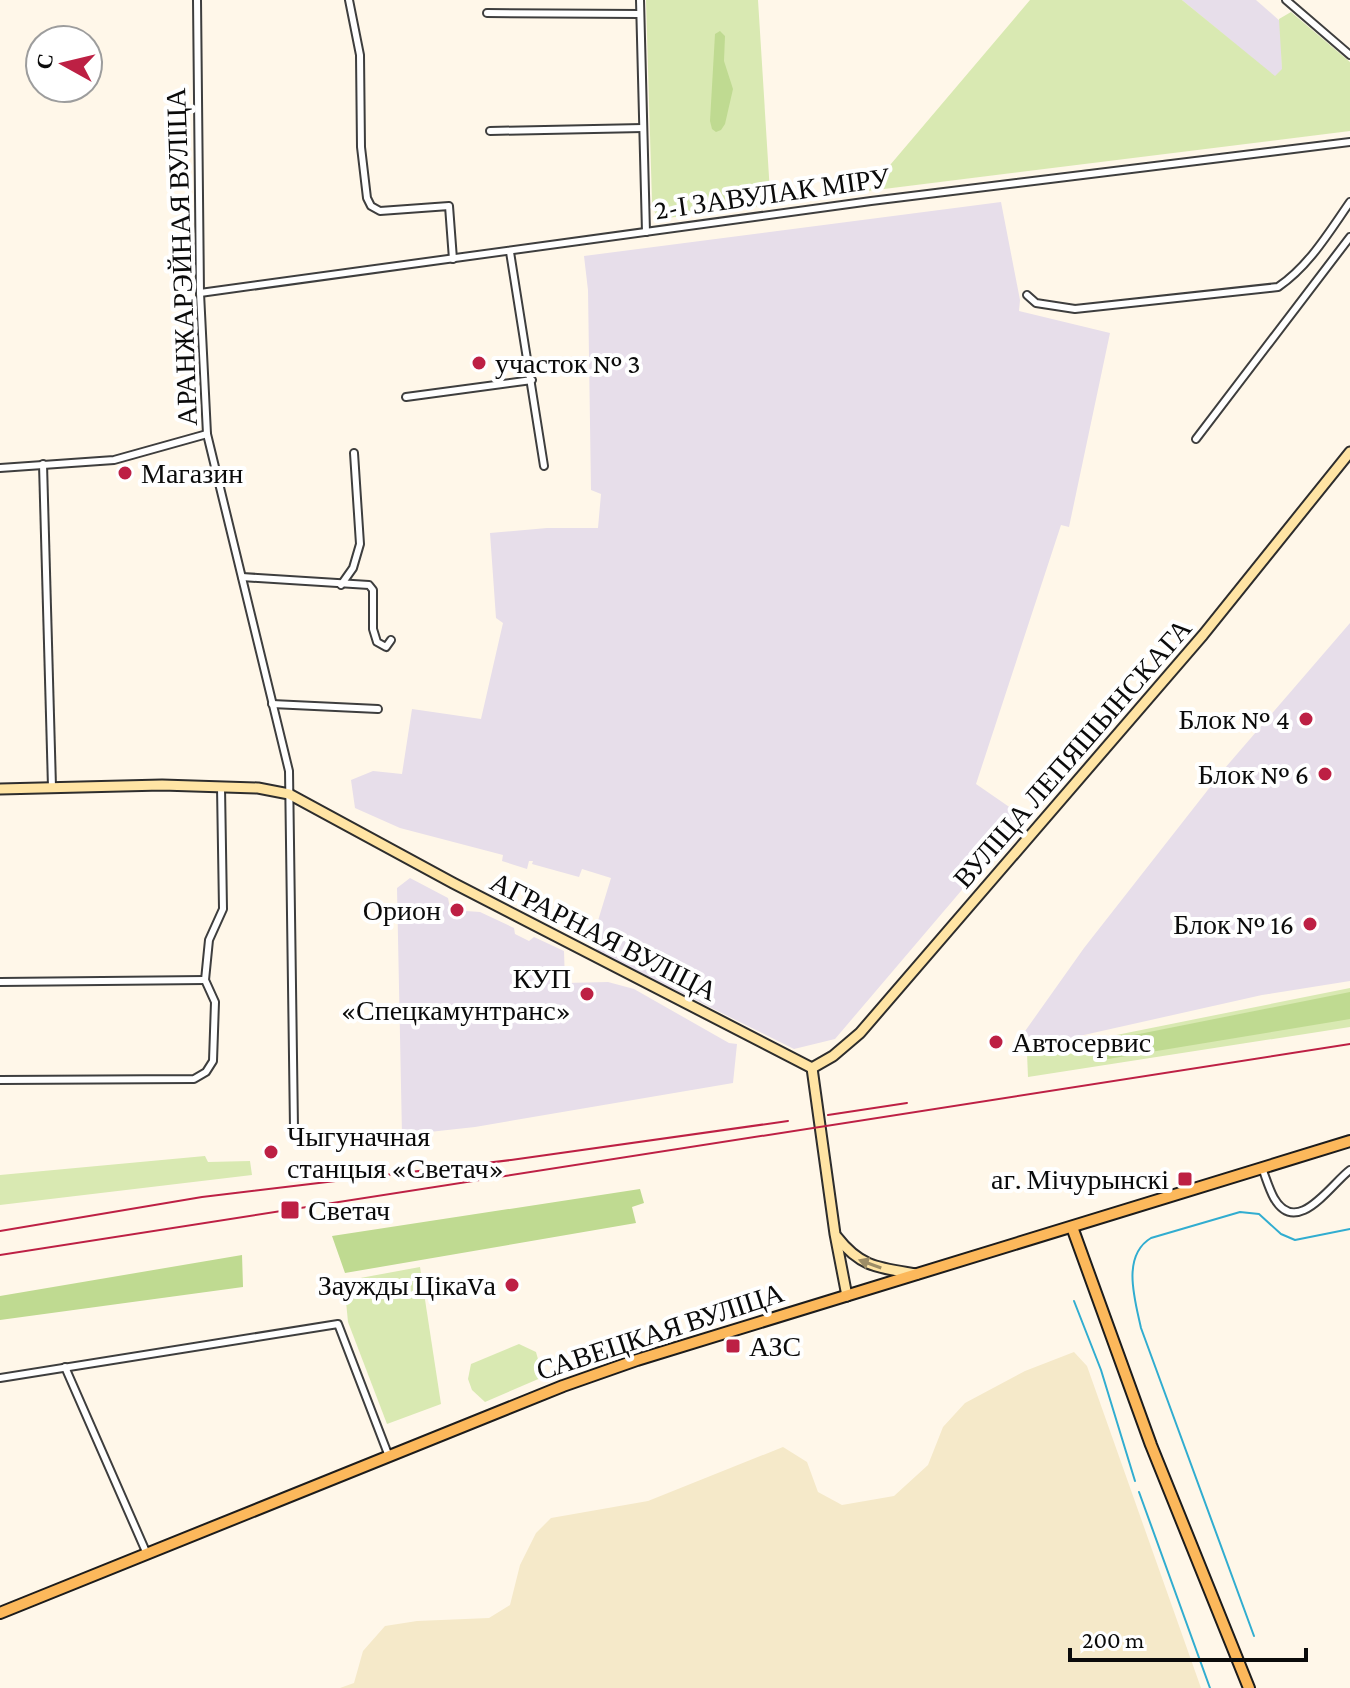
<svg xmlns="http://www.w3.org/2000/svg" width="1350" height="1688" font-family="'Crimson Pro',serif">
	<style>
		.industrial { fill: #e7deea }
		.farmland { fill: #f5e9c9 }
		.green { fill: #d9e9b2 }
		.forest { fill: #bfda91 }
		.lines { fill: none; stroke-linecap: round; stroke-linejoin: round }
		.stream { stroke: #31add0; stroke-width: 2 }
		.street-casing { stroke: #3e3e3e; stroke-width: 10 }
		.secondary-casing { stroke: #2d2d2d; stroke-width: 13 }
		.primary-casing { stroke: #1c1c1c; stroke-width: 14 }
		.street { stroke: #fff; stroke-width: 6 }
		.secondary { stroke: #ffe4a4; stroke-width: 9 }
		.primary { stroke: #fcb85b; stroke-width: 10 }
		.rail { stroke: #bd2044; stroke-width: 2 }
		.oneway { fill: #9d8d67 }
		.poi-dot { fill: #bd2044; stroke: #fff; stroke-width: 3 }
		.labels { text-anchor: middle; stroke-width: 8; stroke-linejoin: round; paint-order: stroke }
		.street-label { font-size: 28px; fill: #0b0b0b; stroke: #fff }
		.poi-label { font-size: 28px; fill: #0b0b0b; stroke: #fff; text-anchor: end }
	</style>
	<rect width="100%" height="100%" fill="#fff7e9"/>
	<g class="industrial">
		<path d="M1182 0H1256L1281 22 1282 70 1275 77Z"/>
		<path d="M1001 202 1020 300 1019 311 1110 333 1069 527 1061 525 976 784 1024 817 835 1039 794 1049 597 951 593 937 611 878 582 869 579 877 532 864 533 861H529L527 869 502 861 503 855 400 828 355 808 351 780 373 771 402 774 412 709 481 719 503 623 496 618 490 533 547 528H598L601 494 591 490 588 290 584 256Z"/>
		<path d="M1350 623V981L1262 995 1026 1048 1023 1034 1084 948 1225 768Z"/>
		<path d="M410 878 448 898 451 913 462 914 464 907 466 911 480 912 514 928 515 934 529 941 534 937 564 951 565 983 608 982 634 989 729 1043 737 1044 733 1083 475 1127 402 1135 397 888Z"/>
	</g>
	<path class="farmland" d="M1074 1352 1087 1366 1201 1688H340L354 1683 363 1651 385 1626 417 1621 489 1618 510 1605 520 1565 536 1533 551 1518 648 1501 783 1447 807 1462 818 1492 842 1505 894 1496 928 1465 943 1427 965 1403 1025 1371Z"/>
	<g class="green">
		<path d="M646 0H758L770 193 756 207 667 218 655 213 652 202Z"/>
		<path d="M1030 0H1182L1275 76 1282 69 1279 19 1291 12 1350 62V131L868 191Z"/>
		<path d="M1350 988V1027L1028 1077 1027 1053Z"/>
		<path d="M205 1156 208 1162 250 1161 252 1175 0 1205V1175Z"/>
		<path d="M420 1267 441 1404 387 1424 348 1322 344 1281Z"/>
		<path d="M519 1344 536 1352 543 1377 485 1402 472 1390 468 1379 471 1364Z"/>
	</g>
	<g class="forest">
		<path d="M720 31 725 36 724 61 733 89 725 124 721 130 716 132 712 129 710 121 715 34Z"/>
		<path d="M1350 992V1019L1108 1059 1096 1058 1091 1051 1092 1046 1099 1042Z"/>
		<path d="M640 1189 644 1203 632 1207 636 1223 345 1273 332 1236Z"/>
		<path d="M242 1255 243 1287 0 1320V1296Z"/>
	</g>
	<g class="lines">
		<g class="stream">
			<path d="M1074 1301 1101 1370 1135 1481"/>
			<path d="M1139 1492 1210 1688"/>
			<path d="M1254 1636 1141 1328C1135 1300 1121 1256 1151 1238L1240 1212 1259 1214 1281 1234 1295 1240 1350 1229"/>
		</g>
		<g class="street-casing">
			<g id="street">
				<path d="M197 0 200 293 207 434 289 771 294 1128"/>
				<path d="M349 0 360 55 361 147 367 198 371 206 380 211 449 206 453 259"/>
				<path d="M640 0 646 232"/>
				<path d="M1286 0 1350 55"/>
				<path d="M487 13 640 14"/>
				<path d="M490 131 643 128"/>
				<path d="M510 252 544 466"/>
				<path d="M200 293 871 201 1350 142"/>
				<path d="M1027 295 1036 303 1075 309 1278 287C1309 266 1329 232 1350 202"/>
				<path d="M406 397 532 380"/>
				<path d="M1196 439 1350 237"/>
				<path d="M43 464 52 787"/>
				<path d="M0 468 114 460 207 434"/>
				<path d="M242 577 369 585 373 590V629L377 642 386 647 391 640"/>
				<path d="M341 585 353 568 360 544 354 453"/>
				<path d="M272 704 378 709"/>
				<path d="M0 982 205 980"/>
				<path d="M0 1080 194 1079 206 1072 213 1061 215 1002 205 980 209 940 223 909 221 787"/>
				<path d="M1262 1168C1266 1178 1269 1189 1274 1198 1297 1238 1331 1184 1350 1170"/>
				<path d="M65 1367 147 1554"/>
				<path d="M0 1378 338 1324 388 1454"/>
			</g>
		</g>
		<g class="secondary-casing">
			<g id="secondary">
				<path d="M0 789 162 785 258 788 289 794 453 883 812 1068"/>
				<path d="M812 1068 833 1056 860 1033 1203 635 1350 452"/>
				<path d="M812 1068 835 1234 847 1296"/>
				<path d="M837 1237C861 1268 880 1268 917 1274"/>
			</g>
		</g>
		<g class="primary-casing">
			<g id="primary">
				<path d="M1072 1227 1151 1445 1249 1688"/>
				<path d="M0 1613 563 1386 637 1360 1350 1141"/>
			</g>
		</g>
		<use href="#street" class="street"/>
		<use href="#secondary" class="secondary"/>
		<use href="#primary" class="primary"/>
		<g class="rail">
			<path d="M828 1115 907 1103"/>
			<path d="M0 1231 202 1197 511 1160 788 1121"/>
			<path d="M0 1255 1350 1044"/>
		</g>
	</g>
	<defs><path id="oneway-solid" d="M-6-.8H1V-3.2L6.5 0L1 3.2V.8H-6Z" transform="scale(2)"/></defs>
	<use class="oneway" href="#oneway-solid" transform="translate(870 1264) rotate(-160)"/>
	<g class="poi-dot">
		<circle cx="479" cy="363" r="8"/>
		<circle cx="125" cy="473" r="8"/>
		<circle cx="1306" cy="719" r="8"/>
		<circle cx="1325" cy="774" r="8"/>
		<circle cx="457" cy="910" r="8"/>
		<circle cx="1310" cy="924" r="8"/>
		<circle cx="587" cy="994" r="8"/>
		<circle cx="996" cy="1042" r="8"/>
		<circle cx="271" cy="1152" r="8"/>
		<rect x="1177" y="1171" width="16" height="16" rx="4"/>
		<rect x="280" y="1200" width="20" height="20" rx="4"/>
		<circle cx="512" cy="1285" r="8"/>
		<rect x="725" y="1338" width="16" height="16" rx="4"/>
	</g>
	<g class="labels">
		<g class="street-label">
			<text transform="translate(772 193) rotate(-8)" y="10">2-І ЗАВУЛАК МІРУ</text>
			<text transform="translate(181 257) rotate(-92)" y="10">АРАНЖАРЭЙНАЯ ВУЛІЦА</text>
			<text transform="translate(1072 753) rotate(-49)" y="10">ВУЛІЦА ЛЕПЯШЫНСКАГА</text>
			<text transform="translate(604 936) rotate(27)" y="10">АГРАРНАЯ ВУЛІЦА</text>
			<text transform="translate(660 1331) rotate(-18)" y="10">САВЕЦКАЯ ВУЛІЦА</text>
		</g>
		<g class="poi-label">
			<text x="495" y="373" text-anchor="start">участок № 3</text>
			<text x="141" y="483" text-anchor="start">Магазин</text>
			<text x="1290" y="729">Блок № 4</text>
			<text x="1309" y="784">Блок № 6</text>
			<text x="441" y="920">Орион</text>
			<text x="1294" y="934">Блок № 16</text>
			<text x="571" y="988">КУП<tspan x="571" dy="32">«Спецкамунтранс»</tspan></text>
			<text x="1012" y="1052" text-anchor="start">Автосервис</text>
			<text x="287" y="1146" text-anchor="start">Чыгуначная<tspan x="287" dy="32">станцыя «Светач»</tspan></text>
			<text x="1169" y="1189">аг. Мічурынскі</text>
			<text x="308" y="1220" text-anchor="start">Светач</text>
			<text x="496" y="1295">Заужды ЦікаVа</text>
			<text x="749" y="1356" text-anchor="start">АЗС</text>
		</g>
	</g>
	<g transform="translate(64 64) rotate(278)"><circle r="38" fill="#ffffff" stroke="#9d9d9d" stroke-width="2"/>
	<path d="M0-6L14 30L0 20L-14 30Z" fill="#bd2044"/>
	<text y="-12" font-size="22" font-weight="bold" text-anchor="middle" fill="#0b0b0b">С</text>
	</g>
	<path d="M1070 1648v12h236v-12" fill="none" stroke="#0b0b0b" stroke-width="4"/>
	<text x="1082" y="1648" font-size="24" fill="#0b0b0b" stroke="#ffffff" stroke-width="6" paint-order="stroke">200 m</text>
</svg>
